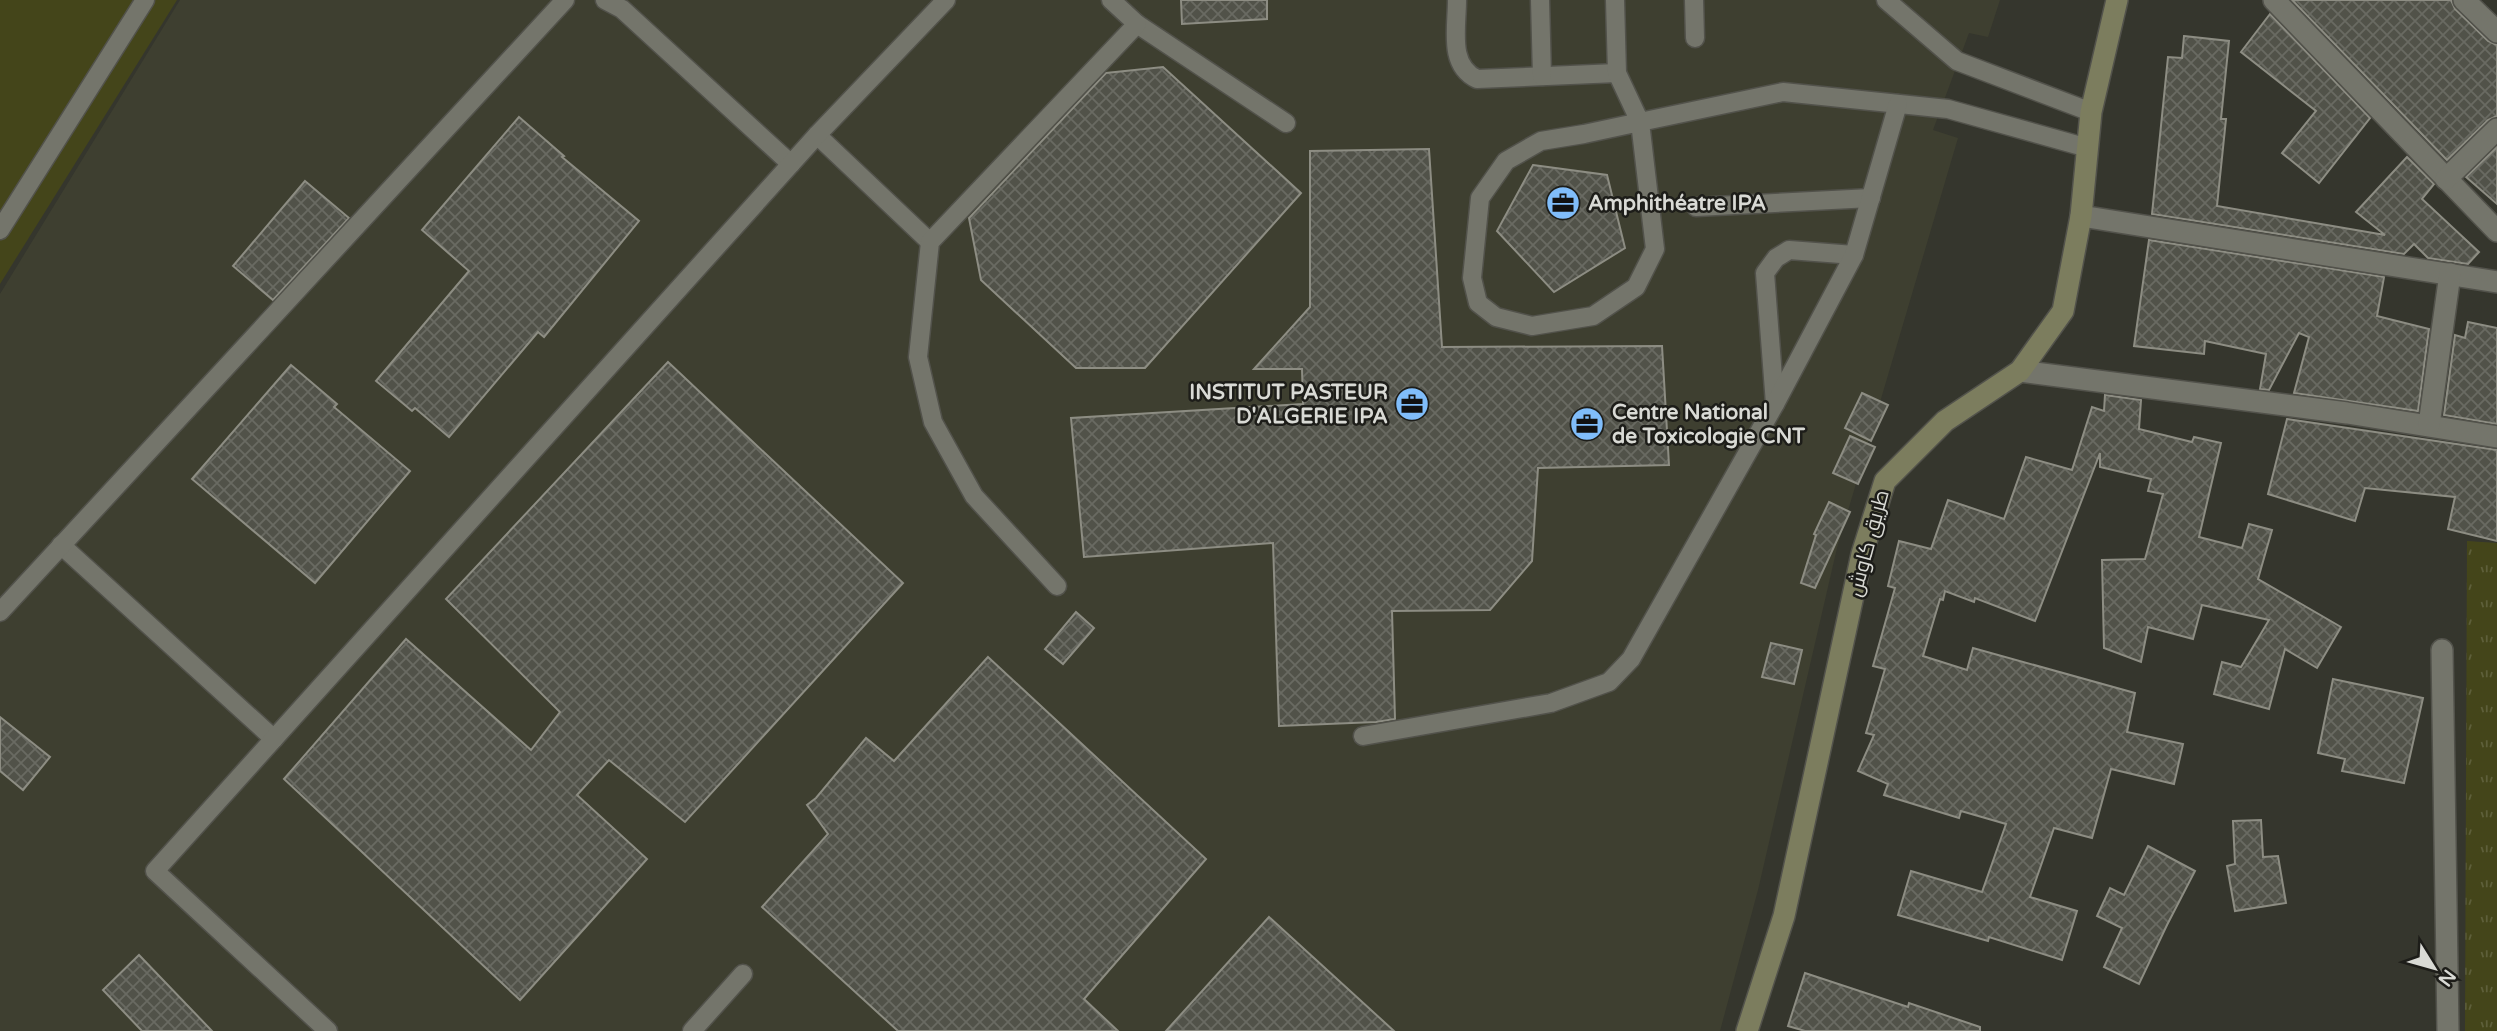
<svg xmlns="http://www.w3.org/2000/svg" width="2497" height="1031" font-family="'Varela Round',Cairo,sans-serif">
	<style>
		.built { fill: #3e3f30 }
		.grass { fill: url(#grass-tufts) }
		.park { fill: #44451a }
		.building { fill: url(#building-cross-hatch); stroke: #8d8d83; stroke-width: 2 }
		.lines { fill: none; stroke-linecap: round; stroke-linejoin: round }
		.lane-casing { stroke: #52524b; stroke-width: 21 }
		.street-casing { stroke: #52524b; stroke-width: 24 }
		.secondary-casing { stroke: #52524b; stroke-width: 24 }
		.lane { stroke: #74756b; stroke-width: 18 }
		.street { stroke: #74756b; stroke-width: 21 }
		.secondary { stroke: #7c7d5e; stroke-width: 21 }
		.labels { text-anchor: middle; stroke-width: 5; stroke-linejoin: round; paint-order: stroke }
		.poi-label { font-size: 21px; font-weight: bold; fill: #d9dad5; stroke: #1d1d19; text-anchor: start }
		.street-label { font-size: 21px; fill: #d9dad5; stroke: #1d1d19 }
	</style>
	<defs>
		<pattern id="grass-tufts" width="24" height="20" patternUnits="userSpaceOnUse" patternTransform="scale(1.75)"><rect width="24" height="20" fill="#44451a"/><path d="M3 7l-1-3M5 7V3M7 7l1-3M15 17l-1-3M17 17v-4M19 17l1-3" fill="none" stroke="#5e5f3a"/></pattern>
		<pattern id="building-cross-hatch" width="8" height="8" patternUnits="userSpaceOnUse" patternTransform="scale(1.75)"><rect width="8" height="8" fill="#515249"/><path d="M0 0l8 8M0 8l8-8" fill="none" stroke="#696a62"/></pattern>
	</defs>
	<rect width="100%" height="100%" fill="#35362d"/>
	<path class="built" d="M180 0H2000L1988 37 1969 33 1933 130 1958 138 1837 548 1758 890 1720 1031H0V294Z"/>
	<path class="grass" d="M2467 541 2497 543V1031H2465Z"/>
	<path class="park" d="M0 0H177L0 284Z"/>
	<g class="building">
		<path d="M1181 0H1267V19L1182 24Z"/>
		<path d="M2292 0H2451L2455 9 2488 41 2497 45V116L2488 120 2447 160Z"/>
		<path d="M2270 14 2370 118 2319 183 2282 153 2316 111 2241 52Z"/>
		<path d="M2184 36 2229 41 2221 119H2226L2217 206 2385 235 2356 212 2407 157 2434 184 2422 199 2479 252 2468 264 2428 258 2414 244 2404 254 2152 214 2168 57 2182 58Z"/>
		<path d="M1163 67 1301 193 1145 368H1076L981 280 969 218 1106 73Z"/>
		<path d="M519 117 564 156 562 157 639 221 544 337 538 332 449 437 415 408 412 411 376 381 469 271 422 230Z"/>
		<path d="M2497 147V204L2466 177Z"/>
		<path d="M1429 149 1442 347 1662 346 1669 465 1538 468 1532 561 1490 610 1392 611 1395 719 1376 722 1279 726 1273 543 1084 557 1071 418 1303 404 1302 369H1254L1310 307V151Z"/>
		<path d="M1533 165 1607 175 1625 248 1554 292 1497 231Z"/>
		<path d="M305 181 349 218 273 300 233 266Z"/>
		<path d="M2149 240 2384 277 2377 316 2429 329 2418 411 2294 393 2309 337 2299 333 2269 390 2260 389 2266 354 2205 341 2204 354 2134 346Z"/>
		<path d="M2468 322 2497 328V424L2444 415 2455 335 2465 338Z"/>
		<path d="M668 362 903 583 685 822 609 760 577 795 647 859 520 1000 284 779 406 639 531 750 560 712 446 599Z"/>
		<path d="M291 365 337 404 334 407 410 471 315 583 192 479Z"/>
		<path d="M1862 393 1888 405 1871 441 1845 428Z"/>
		<path d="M2105 395 2141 400 2139 429 2192 442 2194 437 2221 443 2199 537 2242 548 2249 524 2272 530 2258 579 2341 627 2317 668 2285 649 2269 709 2214 694 2222 662 2241 667 2269 620 2202 605 2193 639 2148 627 2141 662 2104 648 2102 560 2145 559 2163 494 2148 491 2151 479 2100 467V453L2035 621 1975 598 1974 602 1945 591 1943 600 1940 599 1923 656 1967 670 1973 648 2135 693 2127 732 2183 744 2174 784 2111 769 2092 838 2054 828 2030 897 2077 911 2062 960 1989 937 1988 941 1898 915 1911 871 1982 892 2006 824 1961 811 1959 818 1884 795 1888 784 1858 771 1874 735 1866 733 1885 669 1873 666 1895 588 1888 586 1899 541 1931 549 1948 500 2004 519 2026 457 2072 470 2092 407 2104 411Z"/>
		<path d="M2287 419 2497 450V541L2448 529 2455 497 2365 488 2355 521 2268 494Z"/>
		<path d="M1850 436 1875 447 1858 484 1833 473Z"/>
		<path d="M1829 502 1850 512 1815 588 1801 583 1816 535 1814 534Z"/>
		<path d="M1076 612 1094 628 1063 664 1045 649Z"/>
		<path d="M1771 643 1802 650 1794 684 1762 677Z"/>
		<path d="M988 657 1206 859 1084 999 1118 1031H898L762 907 828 834 807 805 816 798 866 738 894 761Z"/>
		<path d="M2333 679 2423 698 2404 783 2342 771 2345 759 2318 753Z"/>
		<path d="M0 717 50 757 23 790 0 771Z"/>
		<path d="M2261 820 2263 857 2278 856 2286 903 2235 911 2227 866 2235 864 2233 821Z"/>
		<path d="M2148 846 2195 871 2167 925 2139 984 2104 967 2122 928 2097 916 2110 888 2124 895Z"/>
		<path d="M1269 917 1394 1031H1166Z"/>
		<path d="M139 955 212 1031H142L103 990Z"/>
		<path d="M1805 973 1908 1007 1909 1003 1980 1027V1031H1805L1788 1026Z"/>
	</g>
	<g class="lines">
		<g class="lane-casing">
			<g id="lane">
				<path d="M605 0 622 9 791 164"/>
				<path d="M1457 0C1457 29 1448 65 1477 79L1617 73"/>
				<path d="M1540 0 1542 76"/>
				<path d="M1615 0 1617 73 1640 122 1655 249 1636 287 1593 316 1532 326 1496 317 1478 303 1472 278 1480 198 1506 161 1541 141 1584 134 1640 122 1783 92 1948 109 2088 148"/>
				<path d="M1694 0 1695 38"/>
				<path d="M1886 0 1957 61 2091 112"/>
				<path d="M1137 24 1286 123"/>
				<path d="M817 135 930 242"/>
				<path d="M1696 207 1871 198"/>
				<path d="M0 230 145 0"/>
				<path d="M1775 404 1765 273 1776 258 1789 250 1854 255"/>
				<path d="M61 545 274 739"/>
				<path d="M1057 586 974 496 933 422 918 357 930 242 1137 24 1111 0"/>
				<path d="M0 612 565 0"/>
				<path d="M1363 736 1551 703 1609 682 1631 659 1775 404 1854 255 1898 104"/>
				<path d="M328 1031 155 871 817 135 946 0"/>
				<path d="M692 1031 743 974"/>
			</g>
		</g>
		<g class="street-casing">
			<g id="street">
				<path d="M2274 0 2497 231"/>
				<path d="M2464 0 2497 32"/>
				<path d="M2446 179 2497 129"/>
				<path d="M2081 216 2497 282"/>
				<path d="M2020 371 2347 413 2497 437"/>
				<path d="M2429 425 2450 274"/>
				<path d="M2442 650 2448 1031"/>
			</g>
		</g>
		<g class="secondary-casing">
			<path id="secondary" d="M1747 1031 1784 916 1862 554 1885 481 1945 421 2020 371 2063 311 2081 216 2091 112 2117 0"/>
		</g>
		<use href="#lane" class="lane"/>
		<use href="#street" class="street"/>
		<use href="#secondary" class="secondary"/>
	</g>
	<defs>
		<g id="office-disc" transform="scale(1.75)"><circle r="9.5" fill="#80bdfa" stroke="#1d1d19"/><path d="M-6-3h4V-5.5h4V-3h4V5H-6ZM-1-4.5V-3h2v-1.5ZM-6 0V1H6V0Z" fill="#111"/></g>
	</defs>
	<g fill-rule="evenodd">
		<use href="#office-disc" x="1563" y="203"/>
		<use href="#office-disc" x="1412" y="404"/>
		<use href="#office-disc" x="1587" y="424"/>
	</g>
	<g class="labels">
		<g class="poi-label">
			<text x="1588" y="210">Amphithéatre IPA</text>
			<text x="1388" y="399" text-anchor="end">INSTITUT PASTEUR<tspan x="1388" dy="24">D'ALGERIE IPA</tspan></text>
			<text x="1612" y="419">Centre National<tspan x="1612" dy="24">de Toxicologie CNT</tspan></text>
		</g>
		<g class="street-label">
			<text transform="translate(1868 543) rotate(-75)" y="7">طريق كاوش</text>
		</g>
	</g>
	<g transform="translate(2434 968) rotate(127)" stroke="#1d1d19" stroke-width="5" paint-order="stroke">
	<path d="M0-5L12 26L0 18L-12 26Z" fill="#d9dad5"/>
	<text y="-10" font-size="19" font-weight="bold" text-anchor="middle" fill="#d9dad5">N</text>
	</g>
</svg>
